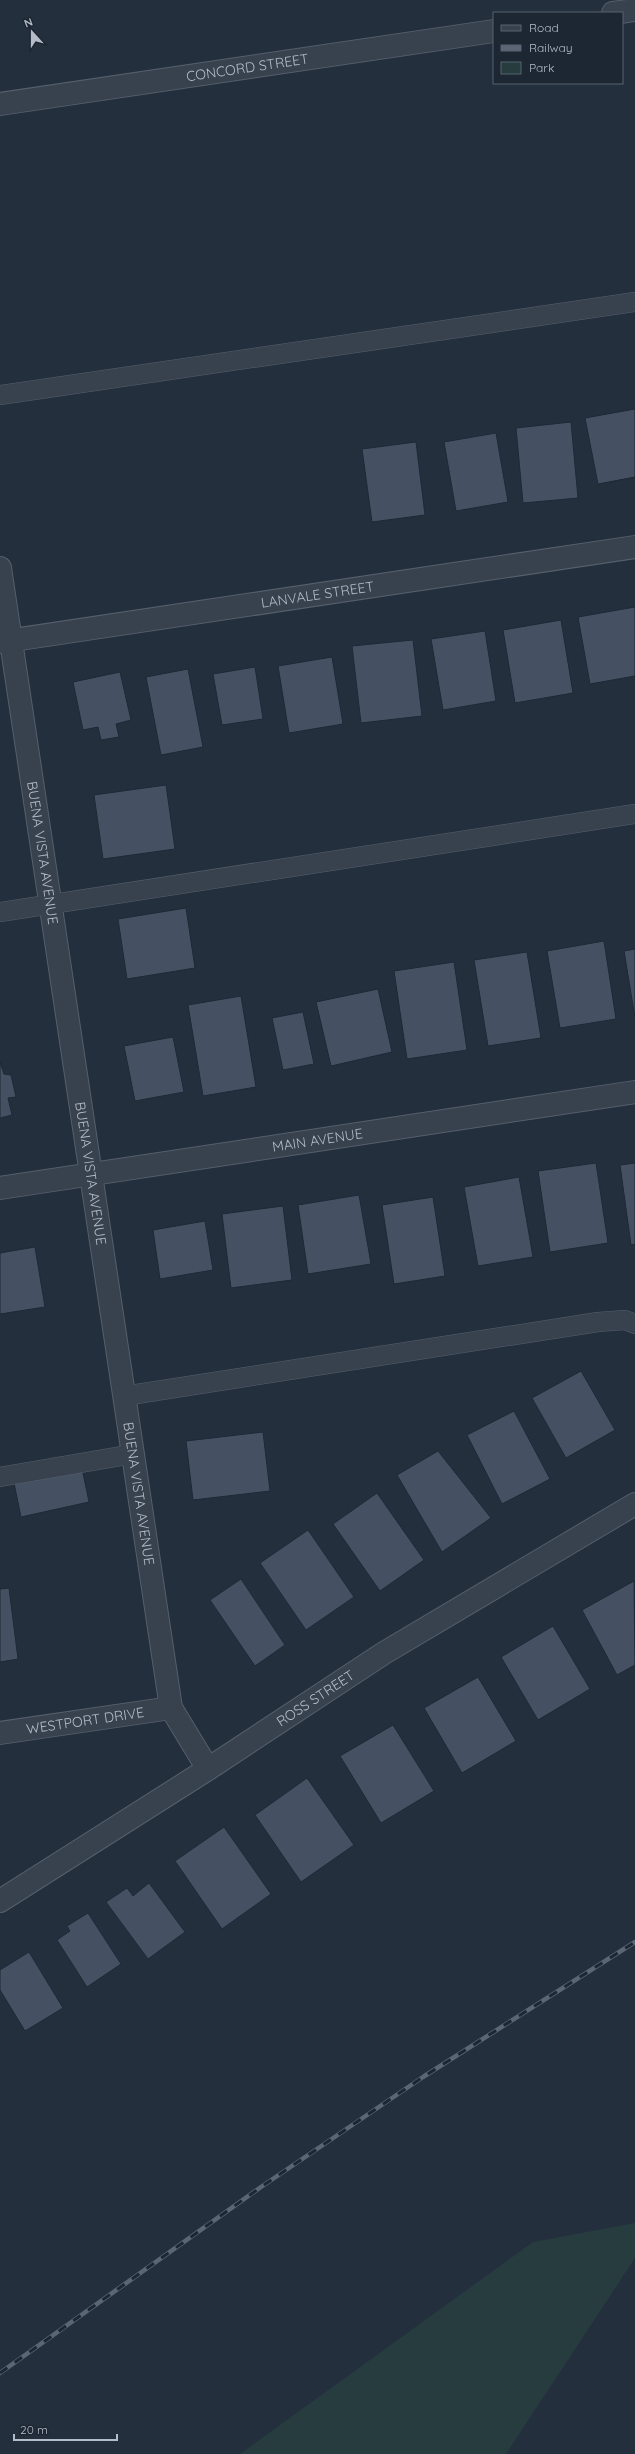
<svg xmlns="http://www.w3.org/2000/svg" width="635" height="2454" font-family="Quicksand,sans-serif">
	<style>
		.green { fill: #263c3f }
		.building { fill: #455162; stroke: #1f2835 }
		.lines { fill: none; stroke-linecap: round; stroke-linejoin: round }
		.service-casing { stroke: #565f6c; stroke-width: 20 }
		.minor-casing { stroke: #565f6c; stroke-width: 24 }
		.service { stroke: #38414e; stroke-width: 19 }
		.minor { stroke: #38414e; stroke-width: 22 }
		.rail-casing { stroke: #5a6575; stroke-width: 4.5 }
		.rail { stroke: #1d2633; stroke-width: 3; stroke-dasharray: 9; stroke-linecap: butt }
		.labels { text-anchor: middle; stroke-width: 3; stroke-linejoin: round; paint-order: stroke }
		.street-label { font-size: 14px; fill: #b4bcc9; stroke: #1d2633 }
	</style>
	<rect width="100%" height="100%" fill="#242f3e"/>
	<path class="green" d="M635 2223V2258L506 2454H240L533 2242Z"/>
	<g class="building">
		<path d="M635 409V477L598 484 585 418Z"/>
		<path d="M571 422 578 498 523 503 516 428Z"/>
		<path d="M496 433 508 502 456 511 444 442Z"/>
		<path d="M416 442 425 515 372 522 362 449Z"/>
		<path d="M635 607V676L590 684 578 617Z"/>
		<path d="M561 620 573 693 515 703 503 630Z"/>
		<path d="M485 631 496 701 443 710 431 639Z"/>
		<path d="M413 640 422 716 361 723 352 646Z"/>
		<path d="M332 657 343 724 289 733 278 666Z"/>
		<path d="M255 667 263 719 222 725 213 674Z"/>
		<path d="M188 669 203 747 161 755 146 677Z"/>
		<path d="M120 672 131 720 116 724 119 737 101 740 98 727 83 730 73 682Z"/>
		<path d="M166 785 175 849 103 859 94 795Z"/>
		<path d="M186 908 195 968 127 979 118 919Z"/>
		<path d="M604 941 616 1019 560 1028 547 951Z"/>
		<path d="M635 949V1018L624 951Z"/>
		<path d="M527 952 541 1038 488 1046 474 960Z"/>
		<path d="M454 962 467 1050 407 1059 394 971Z"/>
		<path d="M378 989 392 1052 331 1066 316 1002Z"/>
		<path d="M241 996 256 1087 203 1096 188 1005Z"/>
		<path d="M303 1012 314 1064 283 1070 272 1018Z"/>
		<path d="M173 1037 184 1092 135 1101 124 1046Z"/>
		<path d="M0 1062 4 1074 11 1075 16 1097 8 1098 12 1115 0 1118Z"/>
		<path d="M596 1163 608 1243 550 1252 538 1171Z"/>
		<path d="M635 1163V1244L631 1245 620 1165Z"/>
		<path d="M519 1177 533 1257 478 1266 464 1187Z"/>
		<path d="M359 1195 371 1264 308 1274 298 1205Z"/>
		<path d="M433 1197 445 1276 394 1284 382 1205Z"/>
		<path d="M283 1206 292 1280 231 1288 222 1214Z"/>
		<path d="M205 1221 213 1270 160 1279 153 1230Z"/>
		<path d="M35 1247 45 1307 0 1314V1253Z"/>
		<path d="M581 1371 615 1430 566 1458 532 1398Z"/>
		<path d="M514 1411 550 1479 502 1504 467 1435Z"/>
		<path d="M263 1432 270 1491 193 1500 186 1441Z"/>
		<path d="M438 1451 491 1518 442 1552 397 1475Z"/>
		<path d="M82 1468 89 1502 21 1517 14 1483Z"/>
		<path d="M377 1493 424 1560 380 1591 333 1524Z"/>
		<path d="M308 1530 354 1597 306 1630 260 1563Z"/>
		<path d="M241 1579 285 1645 255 1666 210 1600Z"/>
		<path d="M634 1581 635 1665 617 1675 582 1610Z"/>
		<path d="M9 1588 18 1659 0 1662V1589Z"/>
		<path d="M553 1626 590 1689 538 1720 501 1657Z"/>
		<path d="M478 1677 516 1741 462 1773 424 1708Z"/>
		<path d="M393 1725 434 1791 381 1823 340 1756Z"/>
		<path d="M307 1778 354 1845 301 1882 255 1815Z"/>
		<path d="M224 1827 271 1894 222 1929 175 1861Z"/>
		<path d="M149 1883 185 1932 148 1959 106 1902 127 1888 133 1896Z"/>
		<path d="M88 1913 121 1964 87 1987 57 1940 70 1931 67 1926Z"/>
		<path d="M29 1952 63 2008 25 2031 0 1990V1970Z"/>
	</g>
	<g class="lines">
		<g class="service-casing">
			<g id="service">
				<path d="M0 395 635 302"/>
				<path d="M0 912 635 814"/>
				<path d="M124 1396 598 1322 625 1320 635 1324"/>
				<path d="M0 1477 133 1454"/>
			</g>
		</g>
		<g class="minor-casing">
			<g id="minor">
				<path d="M613 13 635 10"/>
				<path id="s1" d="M0 104 494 31"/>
				<path id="s2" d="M0 568 171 1708 208 1769"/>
				<path id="s3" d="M0 642 635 547"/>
				<path id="s4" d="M0 1188 635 1092"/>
				<path id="s5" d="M0 1733 171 1708"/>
				<path id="s6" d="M0 1901 208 1769 384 1653 635 1504"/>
			</g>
		</g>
		<use href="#service" class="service"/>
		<use href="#minor" class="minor"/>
		<g class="rail-casing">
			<path id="rail" d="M0 2373 261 2187 423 2077 635 1942"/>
		</g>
		<use href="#rail" class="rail"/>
	</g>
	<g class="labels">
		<g class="street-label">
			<text dy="5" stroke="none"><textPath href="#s1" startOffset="250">CONCORD STREET</textPath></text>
			<text dy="5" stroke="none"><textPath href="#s3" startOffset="321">LANVALE STREET</textPath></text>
			<text dy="5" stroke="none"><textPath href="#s2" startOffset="288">BUENA VISTA AVENUE</textPath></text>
			<text dy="5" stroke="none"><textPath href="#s4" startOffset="321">MAIN AVENUE</textPath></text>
			<text dy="5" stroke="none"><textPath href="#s2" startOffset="612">BUENA VISTA AVENUE</textPath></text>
			<text dy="5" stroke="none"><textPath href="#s2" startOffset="936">BUENA VISTA AVENUE</textPath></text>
			<text dy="5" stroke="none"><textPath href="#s6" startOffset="375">ROSS STREET</textPath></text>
			<text dy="5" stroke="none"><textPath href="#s5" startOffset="86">WESTPORT DRIVE</textPath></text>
		</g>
	</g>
	<rect x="493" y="12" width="130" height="72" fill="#1d2633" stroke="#59626f"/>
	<rect x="501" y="25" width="20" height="6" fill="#38414e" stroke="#59626f"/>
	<text x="529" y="32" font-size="12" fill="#b4bcc9">Road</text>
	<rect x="501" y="45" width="20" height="6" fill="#5a6575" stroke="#59626f"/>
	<text x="529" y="52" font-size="12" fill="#b4bcc9">Railway</text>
	<rect x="501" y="62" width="20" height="12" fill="#263c3f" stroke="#59626f"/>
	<text x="529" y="72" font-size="12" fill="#b4bcc9">Park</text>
	<g transform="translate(32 32) rotate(339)" stroke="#1d2633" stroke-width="3" paint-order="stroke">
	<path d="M0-3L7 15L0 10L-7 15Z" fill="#b4bcc9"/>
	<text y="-6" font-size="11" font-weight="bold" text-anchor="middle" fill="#b4bcc9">N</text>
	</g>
	<path d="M14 2434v6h103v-6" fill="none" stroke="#b4bcc9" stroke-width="2"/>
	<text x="20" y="2434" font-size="12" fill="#b4bcc9" stroke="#1d2633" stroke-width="3" paint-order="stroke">20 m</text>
</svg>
